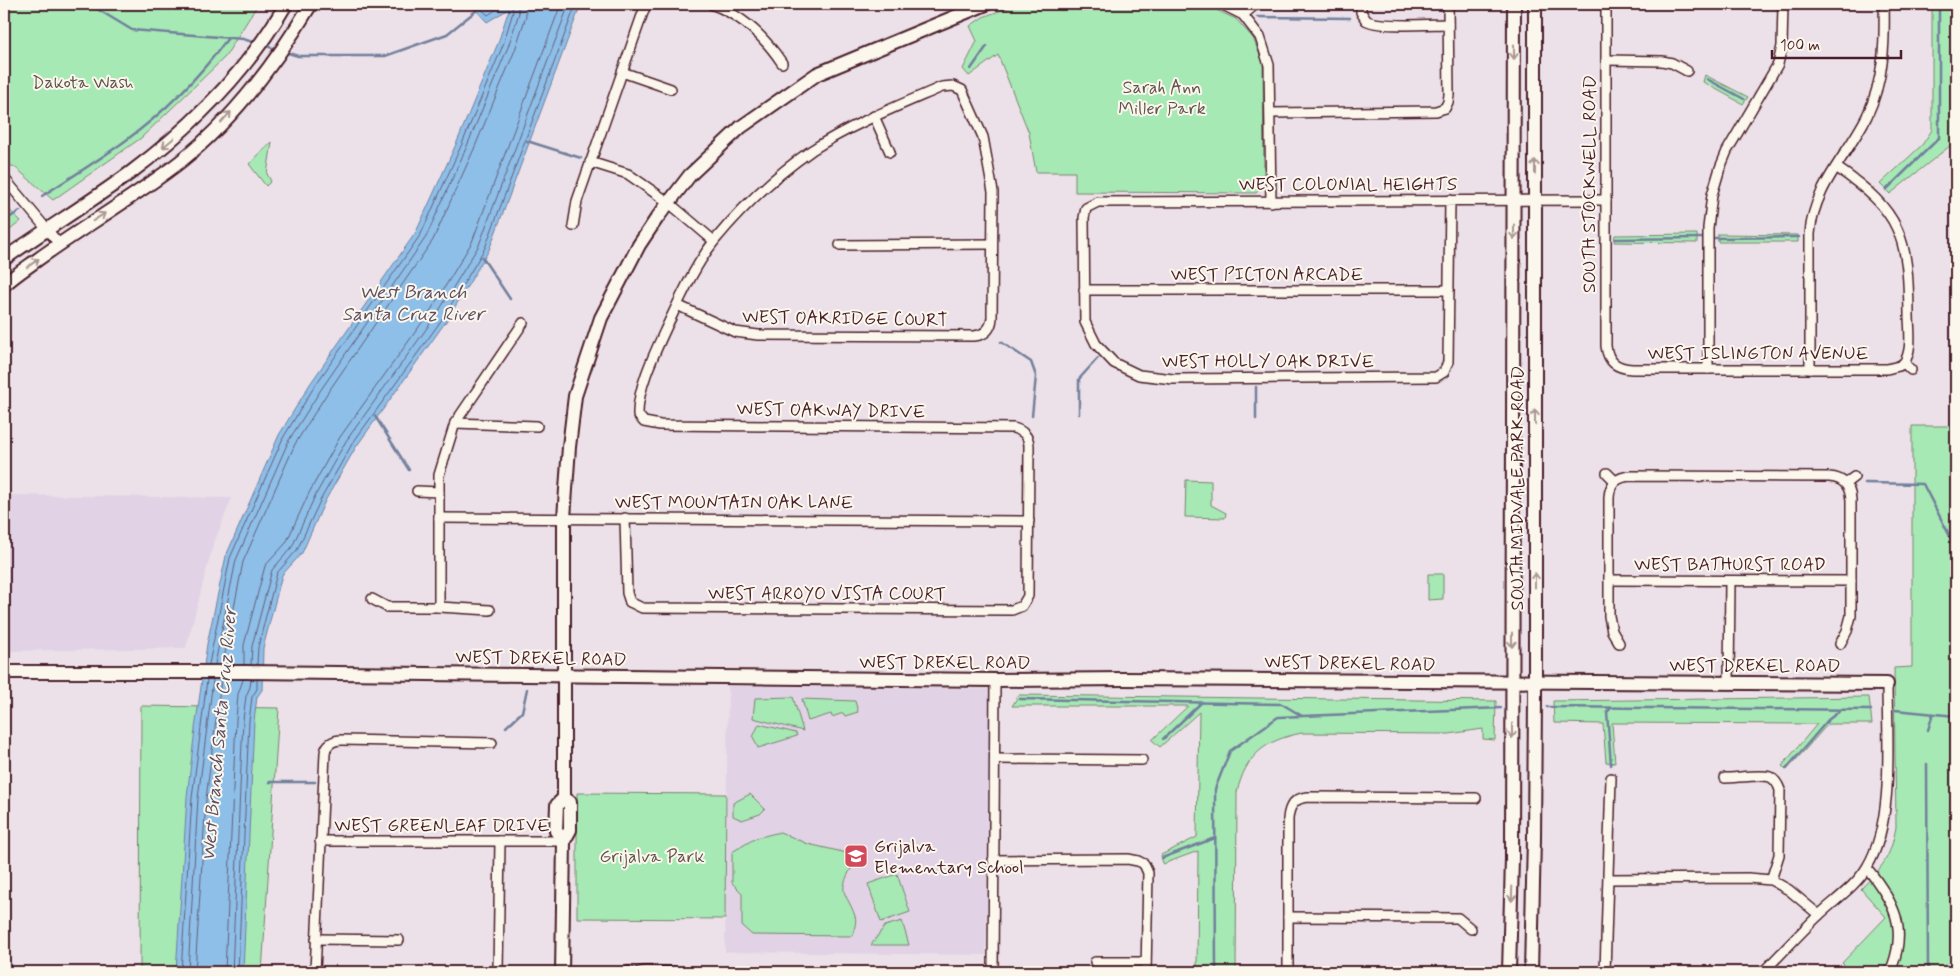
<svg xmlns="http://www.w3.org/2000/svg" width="1960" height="976" font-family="Mynerve,sans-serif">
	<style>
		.built { fill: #e1d2e5 }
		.green { fill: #a6e9b4; stroke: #788470 }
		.water { fill: #8dbfe9; stroke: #727f9d }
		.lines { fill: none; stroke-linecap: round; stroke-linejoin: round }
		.shore { stroke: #655f77; stroke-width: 1 }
		.stream { stroke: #727f9d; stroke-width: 2.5 }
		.street-casing { stroke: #4a1f2b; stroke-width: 12 }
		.secondary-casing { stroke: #4a1f2b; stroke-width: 16 }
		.street { stroke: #fbf7ec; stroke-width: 9 }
		.secondary { stroke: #fbf7ec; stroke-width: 12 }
		.oneway { stroke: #ab9695 }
		.labels { text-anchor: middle; stroke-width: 4; stroke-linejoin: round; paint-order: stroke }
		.park-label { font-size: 18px; fill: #61524d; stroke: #fbf7ec }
		.street-label { font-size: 18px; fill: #4a1f2b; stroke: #fbf7ec }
		.poi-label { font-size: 18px; fill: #4a1f2b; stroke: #fbf7ec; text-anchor: start }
		.water-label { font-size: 19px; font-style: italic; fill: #5e4f64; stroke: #fbf7ec }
	</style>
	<rect width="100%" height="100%" fill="#ece1e8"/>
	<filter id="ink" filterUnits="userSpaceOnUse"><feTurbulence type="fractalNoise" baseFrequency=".02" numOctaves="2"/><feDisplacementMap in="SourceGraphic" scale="10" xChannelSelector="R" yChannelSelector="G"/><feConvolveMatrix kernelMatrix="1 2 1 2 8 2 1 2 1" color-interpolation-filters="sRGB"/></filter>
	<g filter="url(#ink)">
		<g class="built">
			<path d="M4 495 232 498 213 545 186 648 4 651Z"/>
			<path d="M728 686 989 689 986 955 725 952Z"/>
		</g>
		<g class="green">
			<path d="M4 4H258L225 57 141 138 53 200 16 168 4 162Z"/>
			<path d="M1018 4H1203L1236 19 1253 38 1263 63 1264 186 1256 193 1075 192V172H1036L1029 133 998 55 969 76 963 69 977 41 970 26 983 17Z"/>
			<path d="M1932 4H1956V141L1890 194 1880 184 1922 145 1932 130Z"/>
			<path d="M1705 75 1748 97 1743 104 1703 82Z"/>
			<path d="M272 142 267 174 271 181 266 186 249 164Z"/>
			<path d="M1956 162V972H1851L1842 963 1886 917 1861 889C1883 866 1890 859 1896 827L1894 668 1912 667V426H1956Z"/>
			<path d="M4 205 21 221 4 235Z"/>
			<path d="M1697 234V243L1614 242 1615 235Z"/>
			<path d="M1718 234 1798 235V242H1718Z"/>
			<path d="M1186 480 1211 481V505L1226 513 1225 518 1185 517Z"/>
			<path d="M1428 574H1443V599L1428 600Z"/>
			<path d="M1019 695 1496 701 1495 740 1483 739V729L1449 734 1302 733C1265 740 1246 755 1237 792L1236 972H1197L1198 851 1163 864 1161 855 1197 837 1199 712 1160 747 1152 740 1188 706H1012Z"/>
			<path d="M793 697 803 731 753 718 755 698Z"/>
			<path d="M1869 697 1872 724H1828L1787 770 1782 766 1817 724 1612 723 1615 763 1606 762 1603 724 1554 723 1553 701Z"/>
			<path d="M802 699 855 701 858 712 845 716 843 713 832 717 831 714 808 721Z"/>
			<path d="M141 706 279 708 262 972H140Z"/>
			<path d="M759 724 796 733 797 736 758 748 753 737Z"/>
			<path d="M577 793 726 794 725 919 577 918Z"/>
			<path d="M750 794 765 809 760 814 742 820 733 816V803Z"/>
			<path d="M780 832 808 844 847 853 852 867C836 894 847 892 855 916 857 922 854 930 852 936L752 935 742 926V893L732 883V852L756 838Z"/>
			<path d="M897 874 910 912 881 922 868 884Z"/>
			<path d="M902 921 909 945H871L885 926Z"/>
		</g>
		<path class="water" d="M470 4H581L489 250 447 320 356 447 325 501 302 553 282 575 263 648 262 690 257 697 254 721 243 972H176L187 797 195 729 207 644 226 556 279 435 310 384 416 232 457 142 498 43 509 9 487 22Z"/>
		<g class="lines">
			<g class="shore">
				<path d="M209 664 230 558 283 438 314 387 421 234 462 144 503 45 513 12 512 7C504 1 495 11 488 15L476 4"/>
				<path d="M215 664 236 560 289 440 320 391 426 237 467 146 508 47 519 13 517 4"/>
				<path d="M223 664 243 562 295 444 326 395 433 240 474 149 515 50 526 16 525 4"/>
				<path d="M244 664V645L265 566 286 543 309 493 340 437 431 310 472 242 561 4"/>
				<path d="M251 665 252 646 272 570 292 547 315 496 346 441 437 314 479 245 569 4"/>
				<path d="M257 665 258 647 277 573 297 550 321 499 352 444 443 318 485 248 576 4"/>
				<path d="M181 972 192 798 207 680"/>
				<path d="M188 972 198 798 213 680"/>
				<path d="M195 972 206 799 221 680"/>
				<path d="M225 972 236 720 238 694 243 680"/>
				<path d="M232 972 243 720 246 696 250 687 251 680"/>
				<path d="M238 972 249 721 252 697 257 689V680"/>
			</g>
			<g class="stream">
				<path d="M89 4 132 30 243 39 256 43"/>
				<path d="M1257 17 1350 18"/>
				<path d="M264 45 278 50"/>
				<path d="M285 52 298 56H385L447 34 477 10"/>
				<path d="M971 69 987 46"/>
				<path d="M1707 79 1744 99"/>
				<path d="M527 141 581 158"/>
				<path d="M1886 190 1939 138V4"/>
				<path d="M42 196C70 178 99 160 125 141 165 112 199 77 228 38"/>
				<path d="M4 221 20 211"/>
				<path d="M1715 238 1799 237"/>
				<path d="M1616 239 1701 238"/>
				<path d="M482 257 510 299"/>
				<path d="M1001 342 1031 362 1036 376 1032 416"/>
				<path d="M1079 414V379L1098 358"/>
				<path d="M375 416 409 470"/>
				<path d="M1256 419V387"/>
				<path d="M1865 483 1923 484 1956 548"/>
				<path d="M1020 699 1282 704 1302 716"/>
				<path d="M1547 707 1871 710"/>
				<path d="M1611 708 1607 712 1611 765"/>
				<path d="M1895 710 1956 716"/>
				<path d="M506 727 522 712 527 689"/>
				<path d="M1928 730 1933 714"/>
				<path d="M1163 739 1202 702"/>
				<path d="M1927 764 1928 972"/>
				<path d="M1786 769 1828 720 1841 710"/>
				<path d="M269 782H315"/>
				<path d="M1162 858 1215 838"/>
				<path d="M1216 972 1215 789 1230 751 1278 717 1501 708"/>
			</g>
			<g class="street-casing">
				<g id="street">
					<path d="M711 4C742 15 764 36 782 63"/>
					<path d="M1221 4 1243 15 1260 37 1269 65 1271 202"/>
					<path d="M1361 4V12L1366 20"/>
					<path d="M1606 4V346C1608 362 1616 368 1632 369H1887L1899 366 1904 363"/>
					<path d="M1243 15 1256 4"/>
					<path d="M1366 20C1377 28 1432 24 1448 24"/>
					<path d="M1606 60 1662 61 1672 63 1687 71"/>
					<path d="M622 72 671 89"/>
					<path d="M1445 108 1448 102 1449 95 1448 4"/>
					<path d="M1271 113 1436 111 1445 108"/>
					<path d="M874 116 890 152"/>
					<path d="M590 162 628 174 668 202 714 241"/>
					<path d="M1836 167C1902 212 1908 237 1909 314 1909 330 1913 349 1904 363"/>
					<path d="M4 178 59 244"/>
					<path d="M1450 200 1448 362 1444 372 1436 377 1173 379 1139 375 1114 363 1096 344 1085 322 1084 218 1086 208 1098 202 1606 200"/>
					<path d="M573 226 577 201 646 4"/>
					<path d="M840 245 991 244"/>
					<path d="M1084 290H1449"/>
					<path d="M1904 363 1911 370"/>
					<path d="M1708 369V228L1712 195 1720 168 1727 151 1778 64 1782 46 1783 4"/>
					<path d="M1810 369V234C1813 188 1847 156 1867 116 1884 80 1885 43 1884 4"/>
					<path d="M455 423 537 426"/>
					<path d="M1607 473 1615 481"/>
					<path d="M1846 483 1854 477"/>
					<path d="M417 491 439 492"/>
					<path d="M439 518 1029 521"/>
					<path d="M625 518 627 593 630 602"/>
					<path d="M1609 580 1851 581"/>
					<path d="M372 599 387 607H439L490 610"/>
					<path d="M630 602 642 608 1012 610 1022 606 1028 596 1029 446C1029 436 1022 430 1013 428L660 425 644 422 638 415C637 388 656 350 667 326 681 297 695 265 715 240 743 206 776 175 812 150 852 124 898 106 942 87L953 86 962 90 983 137 993 192 992 318C991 329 985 335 974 336L758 335 735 332 677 305"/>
					<path d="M439 607V475L455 423 523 323"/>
					<path d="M1619 643 1612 631 1609 616V497C1610 483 1617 477 1631 476L1829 477C1844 478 1850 486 1851 500V616L1847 631 1840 644"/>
					<path d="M1729 683 1730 581"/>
					<path d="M995 759 1142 760"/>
					<path d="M1725 778C1735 778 1762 774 1770 777 1776 780 1778 784 1780 790L1779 855 1771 880"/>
					<path d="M320 841H564"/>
					<path d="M993 860 1128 859 1138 861 1144 864"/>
					<path d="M1144 864 1148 873 1146 972"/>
					<path d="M1867 868C1894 902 1909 928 1890 972"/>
					<path d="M1609 879 1748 878 1771 880 1789 890 1819 915"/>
					<path d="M1288 917 1458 918 1471 929"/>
					<path d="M316 939 399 940"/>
					<path d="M1095 962H1146"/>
					<path d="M629 971 630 972"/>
					<path d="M315 972 325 753C326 744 333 740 342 740L492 743"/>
					<path d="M498 972 500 841"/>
					<path d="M639 972 646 971 678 972"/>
					<path d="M993 972 995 680"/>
					<path d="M1288 972V819C1289 805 1295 798 1308 797L1476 798"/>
					<path d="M1605 972 1611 778"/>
					<path d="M1763 972C1782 953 1800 933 1819 915 1835 900 1856 886 1867 867 1895 821 1887 737 1887 684"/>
				</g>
			</g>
			<g class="secondary-casing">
				<g id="secondary">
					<path d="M4 259C45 230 89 203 130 173 193 126 247 72 286 4"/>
					<path d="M4 285C14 276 26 268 37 260 84 226 135 197 181 161 234 119 277 61 311 4"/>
					<path d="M4 672H246L995 680 1123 679 1887 684"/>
					<path d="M564 798V518L569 447 575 396 601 318 639 245 657 218 690 175 741 127 817 74 986 4"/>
					<path d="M564 798 570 802V830L564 841 556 831 557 805Z"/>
					<path d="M562 972 564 841"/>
					<path d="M1509 972 1512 859 1514 4"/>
					<path d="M1531 972 1534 838 1535 699V4"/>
				</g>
			</g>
			<use href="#street" class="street"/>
			<use href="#secondary" class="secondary"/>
		</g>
		<defs><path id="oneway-shaft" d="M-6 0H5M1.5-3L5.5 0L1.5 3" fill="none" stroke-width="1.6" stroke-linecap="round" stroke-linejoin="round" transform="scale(1.25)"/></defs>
		<g class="oneway">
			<use href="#oneway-shaft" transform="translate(1514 52) rotate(90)"/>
			<use href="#oneway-shaft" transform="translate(226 117) rotate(-48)"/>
			<use href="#oneway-shaft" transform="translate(168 143) rotate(140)"/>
			<use href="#oneway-shaft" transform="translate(1535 167) rotate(-90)"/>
			<use href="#oneway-shaft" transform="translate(99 217) rotate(-33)"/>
			<use href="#oneway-shaft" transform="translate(1514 232) rotate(90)"/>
			<use href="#oneway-shaft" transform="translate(33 263) rotate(-36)"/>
			<use href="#oneway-shaft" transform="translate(1535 417) rotate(-90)"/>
			<use href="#oneway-shaft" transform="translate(1535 580) rotate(-90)"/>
			<use href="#oneway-shaft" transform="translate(1512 640) rotate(90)"/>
			<use href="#oneway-shaft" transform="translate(1512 731) rotate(90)"/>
			<use href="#oneway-shaft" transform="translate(1512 894) rotate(92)"/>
		</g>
	</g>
	<defs>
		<g id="school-square" transform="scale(1.25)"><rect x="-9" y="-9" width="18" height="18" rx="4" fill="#d1495b" stroke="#fbf7ec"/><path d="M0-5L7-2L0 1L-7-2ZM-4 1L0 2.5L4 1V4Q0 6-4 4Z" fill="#fff"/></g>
	</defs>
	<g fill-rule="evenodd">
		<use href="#school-square" x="856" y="856"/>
	</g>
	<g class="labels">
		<g class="park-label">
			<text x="83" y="88">Dakota Wash</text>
			<text x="1162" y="93">Sarah Ann<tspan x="1162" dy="21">Miller Park</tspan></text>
			<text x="652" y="862">Grijalva Park</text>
		</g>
		<g class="street-label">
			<text x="1348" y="190">WEST COLONIAL HEIGHTS</text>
			<text transform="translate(1589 184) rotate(-90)" y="6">SOUTH STOCKWELL ROAD</text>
			<text x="1267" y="280">WEST PICTON ARCADE</text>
			<text transform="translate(845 318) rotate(1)" y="6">WEST OAKRIDGE COURT</text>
			<text x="1758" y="359">WEST ISLINGTON AVENUE</text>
			<text x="1268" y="367">WEST HOLLY OAK DRIVE</text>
			<text transform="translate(831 410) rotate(1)" y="6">WEST OAKWAY DRIVE</text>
			<text transform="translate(1517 488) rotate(-90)" y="6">SOUTH MIDVALE PARK ROAD</text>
			<text x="734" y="508">WEST MOUNTAIN OAK LANE</text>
			<text x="1730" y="570">WEST BATHURST ROAD</text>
			<text x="827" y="599">WEST ARROYO VISTA COURT</text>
			<text transform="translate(541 658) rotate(1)" y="6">WEST DREXEL ROAD</text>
			<text x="945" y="668">WEST DREXEL ROAD</text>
			<text transform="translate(1350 663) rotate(1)" y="6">WEST DREXEL ROAD</text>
			<text x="1755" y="671">WEST DREXEL ROAD</text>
			<text x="442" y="831">WEST GREENLEAF DRIVE</text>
		</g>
		<g class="poi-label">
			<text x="874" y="852">Grijalva<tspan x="874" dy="21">Elementary School</tspan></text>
		</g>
		<g class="water-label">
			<text x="413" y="298">West Branch<tspan x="413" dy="22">Santa Cruz River</tspan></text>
			<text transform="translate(218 734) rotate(-85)" y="7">West Branch Santa Cruz River</text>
		</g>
	</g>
	<rect width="1960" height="976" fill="none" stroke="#fbf7ec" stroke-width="20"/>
	<rect x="10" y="10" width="1940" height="956" fill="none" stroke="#4a1f2b" stroke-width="2" filter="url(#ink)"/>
	<path d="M1772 50v8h129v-8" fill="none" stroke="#4a1f2b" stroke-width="2.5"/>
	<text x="1780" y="50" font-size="15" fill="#4a1f2b" stroke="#fbf7ec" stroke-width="4" paint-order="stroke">100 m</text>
</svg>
